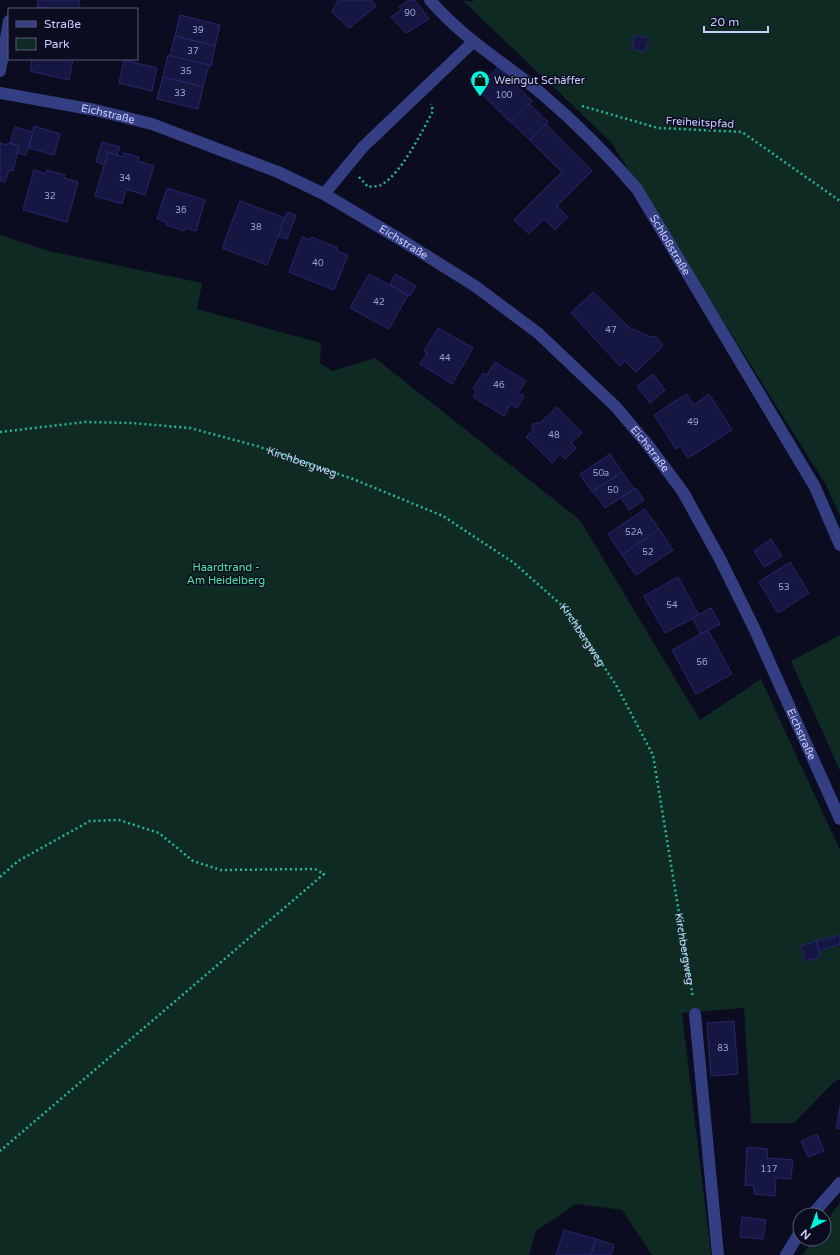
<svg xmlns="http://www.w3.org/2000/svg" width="840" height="1255" font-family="'Varela Round',sans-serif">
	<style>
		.green { fill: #0e2a23 }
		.building { fill: #161642; stroke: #26266f }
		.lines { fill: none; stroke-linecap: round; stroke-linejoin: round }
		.path { stroke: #25b892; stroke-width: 2.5; stroke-dasharray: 2 3; stroke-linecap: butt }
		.minor { stroke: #333f82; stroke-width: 12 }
		.labels { text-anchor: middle; stroke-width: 3; stroke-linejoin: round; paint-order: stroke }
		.number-label { font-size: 9px; fill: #9da0d0 }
		.poi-label { font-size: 11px; fill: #caceff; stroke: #0b0c20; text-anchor: start }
		.street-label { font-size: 11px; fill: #caceff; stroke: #0b0c20 }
		.park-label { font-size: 11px; fill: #4ee6a2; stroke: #0b0c20 }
	</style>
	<rect width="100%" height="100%" fill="#0b0c20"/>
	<g class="green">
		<path d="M462 0 472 2 474 0H840V516L826 485 611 142Z"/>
		<path d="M0 235 49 251 202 283 197 309 321 343 320 363 332 371 375 358 580 520 700 720 761 679 840 850V1079L833 1083 794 1123H751L744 1008 682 1013 711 1255H652L622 1210 576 1204 536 1231 529 1255H0Z"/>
		<path d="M840 635V771L791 661Z"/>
		<path d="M840 1202V1255H802L814 1239H824V1225Z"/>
	</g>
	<g class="building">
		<path d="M38 0H80L78 9H47L37 7Z"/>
		<path d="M338 0H371L376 6 349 28 332 12Z"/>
		<path d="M408 0H415L429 19 406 33 391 17 401 10 399 7Z"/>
		<path d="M180 15 220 25 215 46 175 36Z"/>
		<path d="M635 35 649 38 645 52 632 49Z"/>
		<path d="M175 36 215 46 211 66 170 56Z"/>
		<path d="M168 55 209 65 203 87 163 77Z"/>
		<path d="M32 59H73L69 80 30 71Z"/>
		<path d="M124 60 157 68 152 91 119 83Z"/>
		<path d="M498 67 532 101 511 123 477 89Z"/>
		<path d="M163 77 203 87 198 109 157 99Z"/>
		<path d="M529 104 548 122 530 140 511 122Z"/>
		<path d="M546 124 592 171 557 206 568 217 555 230 544 219 529 234 514 220 562 172 530 140Z"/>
		<path d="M34 126 60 134 54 155 29 148Z"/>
		<path d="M15 127 33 132 26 155 17 153 19 146 10 143Z"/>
		<path d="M102 142 120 147 117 155 108 152 104 165 96 162Z"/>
		<path d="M0 143 7 145 8 143 19 146 13 171 9 170 5 182 0 181Z"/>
		<path d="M108 152 123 157 124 153 139 157 138 161 154 166 145 195 126 189 122 204 95 196Z"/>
		<path d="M34 170 46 174 47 170 65 175 64 178 78 182 67 222 23 210Z"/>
		<path d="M167 188 205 200 196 231 185 228 184 231 166 225 167 222 157 219Z"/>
		<path d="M240 201 285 218 267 265 222 248Z"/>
		<path d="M287 212 296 215 287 239 278 236Z"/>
		<path d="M302 237 310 240 311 237 338 248 337 251 348 255 334 290 289 272Z"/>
		<path d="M369 274 408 295 389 329 350 308Z"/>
		<path d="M395 274 416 286 410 296 390 285Z"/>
		<path d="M593 292 630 328 648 336 656 337 663 346 636 372 625 361 620 366 571 313Z"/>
		<path d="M438 328 473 348 452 384 420 364 427 353 424 351Z"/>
		<path d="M495 362 526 381 518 393 524 396 517 408 511 404 504 416 473 397 476 392 473 389 483 373 487 375Z"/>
		<path d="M653 374 665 390 650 403 637 386Z"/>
		<path d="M686 394 694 405 709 394 732 430 688 458 680 446 676 449 654 415Z"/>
		<path d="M557 407 582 433 571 443 576 448 565 459 560 454 552 463 526 437 532 431 533 424 540 423Z"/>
		<path d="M610 454 622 472 592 492 580 474Z"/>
		<path d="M622 472 634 489 605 508 593 491Z"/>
		<path d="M636 488 644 500 629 510 621 498Z"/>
		<path d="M645 509 659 529 622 555 608 534Z"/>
		<path d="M659 529 673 550 636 575 622 555Z"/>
		<path d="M771 539 782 556 764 567 754 551Z"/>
		<path d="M790 562 809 593 778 613 759 582Z"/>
		<path d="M678 577 699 615 665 633 644 596Z"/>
		<path d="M711 608 720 624 701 634 692 618Z"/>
		<path d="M708 630 732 674 696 694 672 650Z"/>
		<path d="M840 935V944L819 951 816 941Z"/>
		<path d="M816 941 820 957 805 961 801 946Z"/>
		<path d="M734 1021 738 1074 711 1076 707 1023Z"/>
		<path d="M840 1106V1129L836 1128Z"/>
		<path d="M817 1134 824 1151 808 1157 801 1141Z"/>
		<path d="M747 1147 768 1149 767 1158 793 1160 791 1179 776 1178 775 1196 754 1194V1186L745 1185Z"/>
		<path d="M742 1217 766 1220 763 1239 740 1237Z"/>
		<path d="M564 1230 596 1239 591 1255H556Z"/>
		<path d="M596 1239 614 1245 611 1255H591Z"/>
	</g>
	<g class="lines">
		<g class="path">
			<path d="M582 106 658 128 742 132 840 201"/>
			<path d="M359 177 368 187C372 186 377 187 381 185 402 173 421 133 433 111L431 104"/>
			<path id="s1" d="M0 432 85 422 132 423 190 428 257 446 353 479 443 516 514 563 566 609 616 685 653 755 693 998"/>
			<path d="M0 877 18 861 90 821 119 820 159 833 193 861 221 870 315 869 324 874 0 1151"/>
		</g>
		<g class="minor">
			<path id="s2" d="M430 0C462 38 505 63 542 94 576 123 608 155 637 189L815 487 840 545"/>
			<path d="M0 71 9 21"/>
			<path id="s3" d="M0 93 95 110 152 124 278 172 324 194 403 241 475 286 538 333 616 407 648 445 683 492 720 559 755 630 840 819"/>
			<path d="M324 194 363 147 473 42"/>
			<path d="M695 1014 718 1255"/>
			<path d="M812 1215 840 1183"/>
			<path d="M786 1255 800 1232"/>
		</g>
	</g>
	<defs>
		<g id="shop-pin" transform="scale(1)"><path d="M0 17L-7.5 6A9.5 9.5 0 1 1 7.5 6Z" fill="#00f5dd" stroke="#0b0c20"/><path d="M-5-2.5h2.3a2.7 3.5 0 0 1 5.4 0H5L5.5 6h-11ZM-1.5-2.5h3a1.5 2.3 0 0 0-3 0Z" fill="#111"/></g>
	</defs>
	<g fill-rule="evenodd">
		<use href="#shop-pin" x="480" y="80"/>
	</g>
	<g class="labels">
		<g class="number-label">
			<text x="410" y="16">90</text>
			<text x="198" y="33">39</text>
			<text x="193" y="54">37</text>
			<text x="186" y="74">35</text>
			<text x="180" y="96">33</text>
			<text x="504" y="98">100</text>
			<text x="125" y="181">34</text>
			<text x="50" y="199">32</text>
			<text x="181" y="213">36</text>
			<text x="256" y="230">38</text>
			<text x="318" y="266">40</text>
			<text x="379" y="305">42</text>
			<text x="611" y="333">47</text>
			<text x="445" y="361">44</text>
			<text x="499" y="388">46</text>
			<text x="693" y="425">49</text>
			<text x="554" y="438">48</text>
			<text x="601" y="476">50a</text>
			<text x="613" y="493">50</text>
			<text x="634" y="535">52A</text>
			<text x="648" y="555">52</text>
			<text x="784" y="590">53</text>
			<text x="672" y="608">54</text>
			<text x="702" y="665">56</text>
			<text x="723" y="1051">83</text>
			<text x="769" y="1172">117</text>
		</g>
		<g class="poi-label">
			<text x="494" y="84">Weingut Schäffer</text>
		</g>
		<g class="street-label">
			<text dy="4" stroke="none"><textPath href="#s3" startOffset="110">Eichstraße</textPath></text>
			<text transform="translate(700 122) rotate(3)" y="4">Freiheitspfad</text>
			<text dy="4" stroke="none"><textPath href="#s3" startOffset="434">Eichstraße</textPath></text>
			<text dy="4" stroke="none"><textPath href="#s2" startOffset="346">Schloßstraße</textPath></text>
			<text dy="4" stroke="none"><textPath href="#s3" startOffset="758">Eichstraße</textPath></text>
			<text dy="4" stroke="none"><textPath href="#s1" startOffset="308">Kirchbergweg</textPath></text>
			<text dy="4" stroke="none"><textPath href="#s1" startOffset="644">Kirchbergweg</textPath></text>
			<text dy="4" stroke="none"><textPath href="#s3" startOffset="1082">Eichstraße</textPath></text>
			<text dy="4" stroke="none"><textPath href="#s1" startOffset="980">Kirchbergweg</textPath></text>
		</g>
		<g class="park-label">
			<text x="226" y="571">Haardtrand -<tspan x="226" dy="13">Am Heidelberg</tspan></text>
		</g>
	</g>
	<rect x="8" y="8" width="130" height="52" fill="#0b0c20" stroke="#575a79"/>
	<rect x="16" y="21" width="20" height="6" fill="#333f82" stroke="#575a79"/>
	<text x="44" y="28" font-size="12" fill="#caceff">Straße</text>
	<rect x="16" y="38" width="20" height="12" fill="#0e2a23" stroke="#575a79"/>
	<text x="44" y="48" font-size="12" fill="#caceff">Park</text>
	<g transform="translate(812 1227) rotate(221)"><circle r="19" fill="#0b0c20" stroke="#575a79"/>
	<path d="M0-3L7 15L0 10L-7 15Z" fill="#00f5dd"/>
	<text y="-6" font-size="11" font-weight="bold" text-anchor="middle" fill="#caceff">N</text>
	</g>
	<path d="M704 26v6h64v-6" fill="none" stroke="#caceff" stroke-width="2"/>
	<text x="710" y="26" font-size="12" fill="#caceff" stroke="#0b0c20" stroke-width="3" paint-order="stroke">20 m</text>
</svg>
